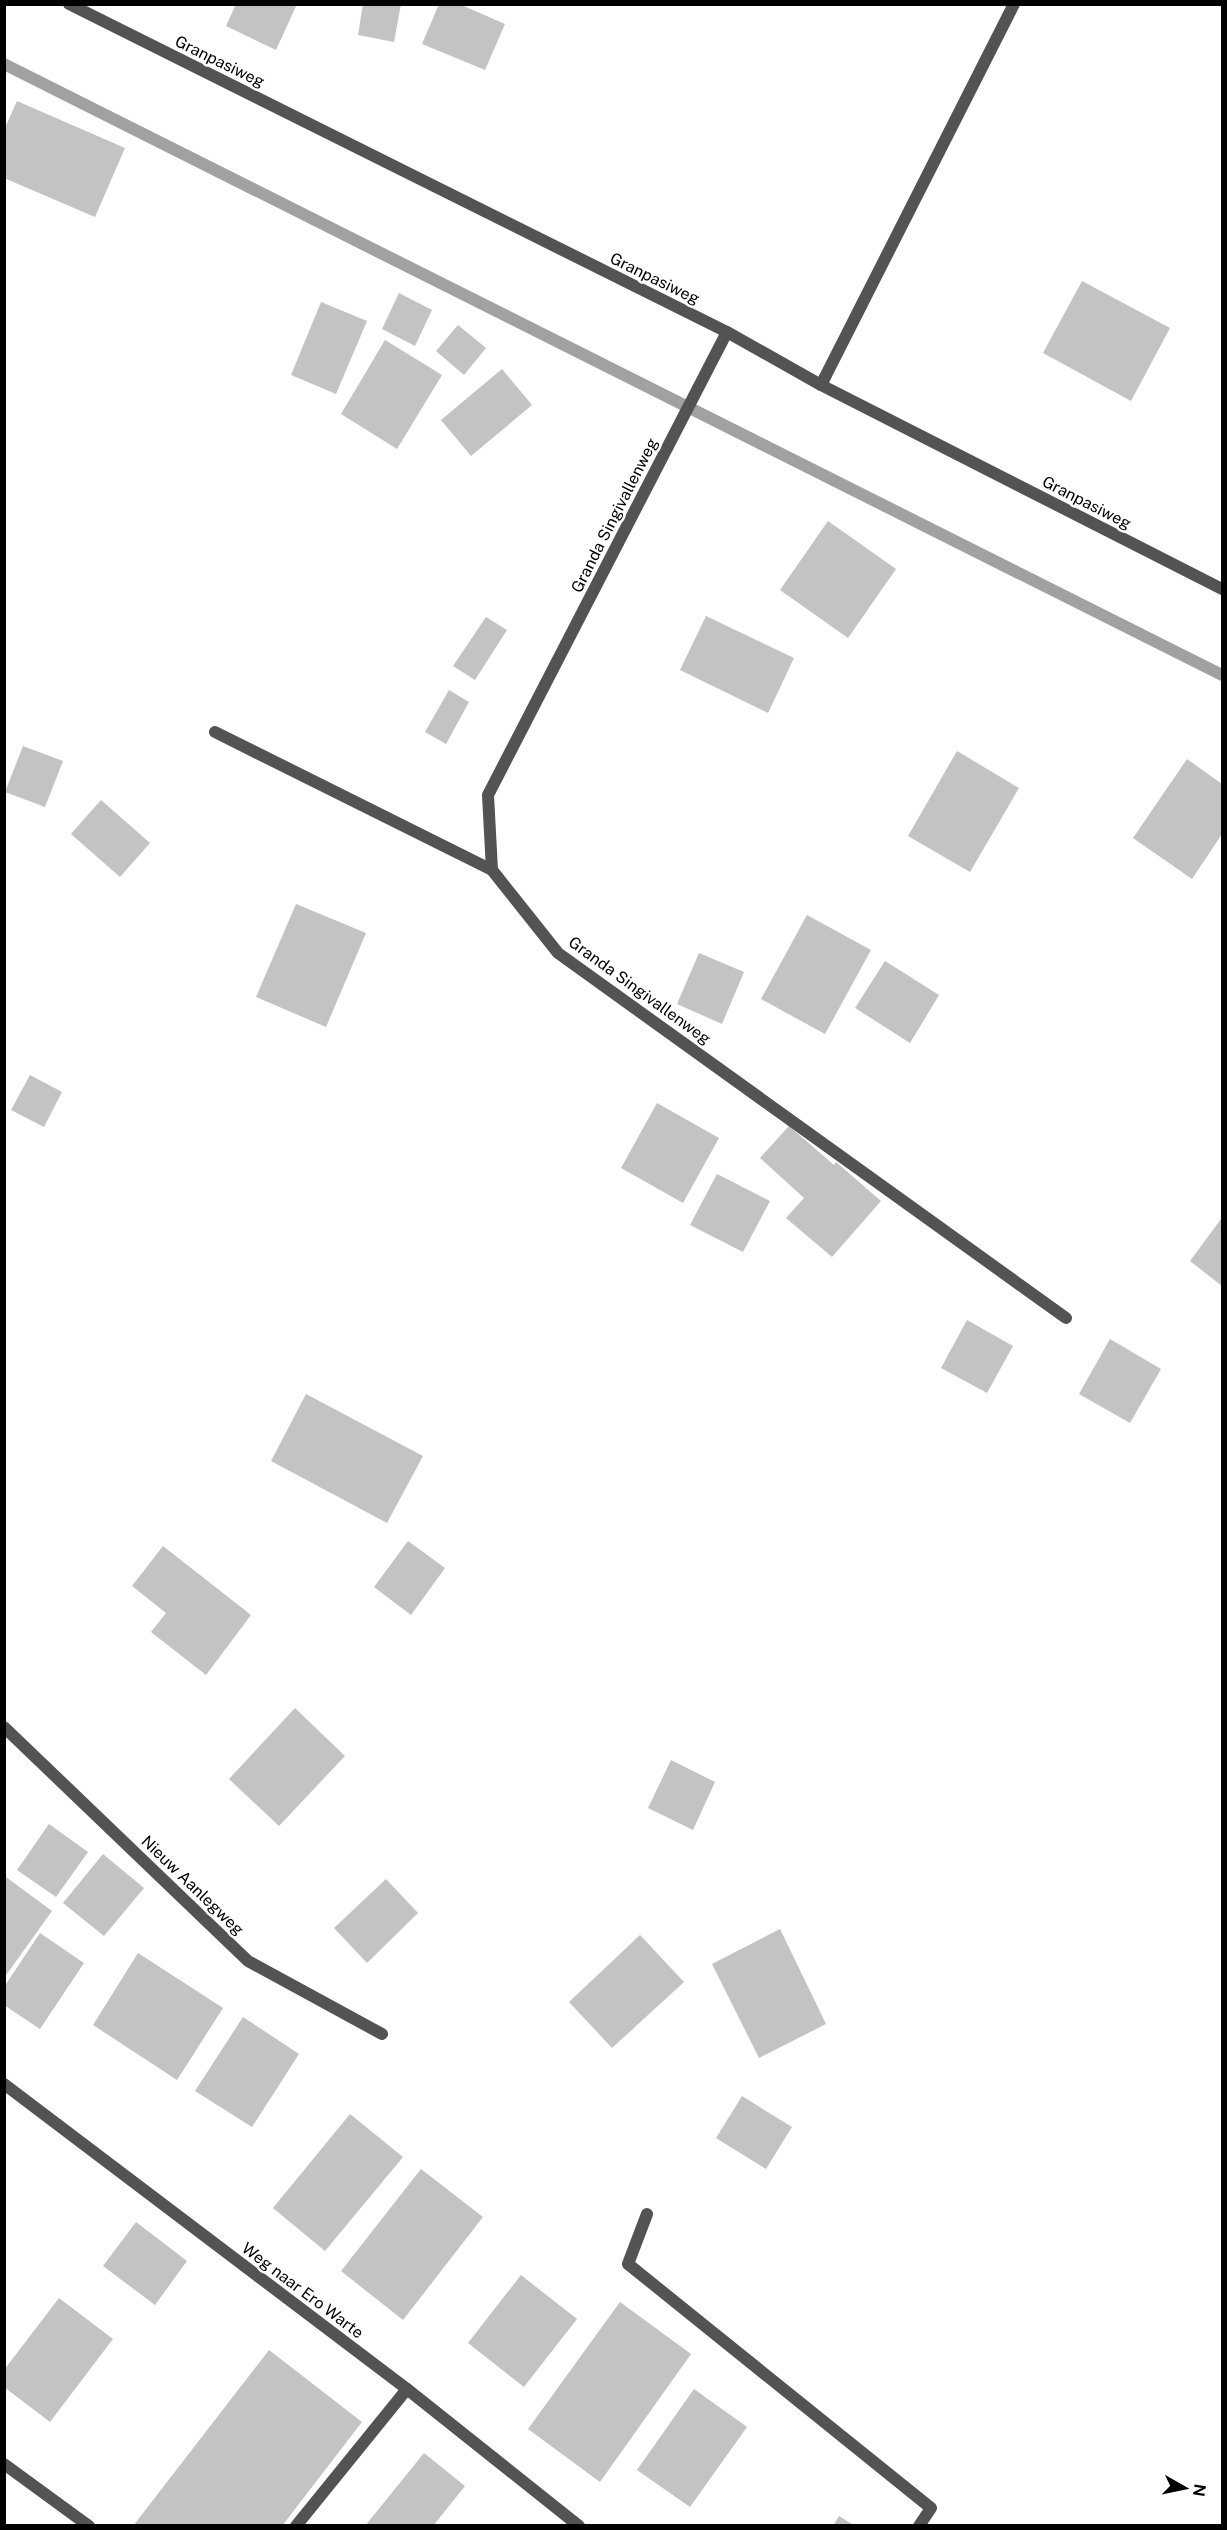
<svg xmlns="http://www.w3.org/2000/svg" width="1227" height="2530" font-family="'Public Sans',sans-serif">
	<style>
		.lines { fill: none; stroke-linecap: round; stroke-linejoin: round }
		.stream { stroke: #a1a1a1; stroke-width: 12 }
		.building { fill: #c3c3c3 }
		.street { stroke: #535353; stroke-width: 12 }
		.labels { text-anchor: middle; stroke-width: 5; stroke-linejoin: round; paint-order: stroke }
		.street-label { font-size: 16px; fill: #000; stroke: #fff }
	</style>
	<rect width="100%" height="100%" fill="#fff"/>
	<g class="lines">
		<path class="stream" d="M4 64 1222 675"/>
	</g>
	<g class="building">
		<path d="M236 4H297L276 50 226 26Z"/>
		<path d="M363 4H401L394 42 358 35Z"/>
		<path d="M439 4H459L505 24 485 70 422 44Z"/>
		<path d="M17 101 125 148 95 217 4 178V130Z"/>
		<path d="M1082 281 1170 328 1131 401 1043 353Z"/>
		<path d="M399 293 432 310 415 346 382 329Z"/>
		<path d="M321 302 367 321 336 394 291 375Z"/>
		<path d="M458 325 486 348 464 375 436 351Z"/>
		<path d="M385 340 442 375 397 449 341 414Z"/>
		<path d="M502 369 532 405 471 456 441 420Z"/>
		<path d="M828 521 896 569 848 638 780 590Z"/>
		<path d="M706 616 794 658 768 713 680 670Z"/>
		<path d="M486 617 507 630 475 680 453 666Z"/>
		<path d="M449 690 469 702 446 744 425 732Z"/>
		<path d="M23 746 63 761 45 807 5 792Z"/>
		<path d="M957 751 1019 788 970 872 908 836Z"/>
		<path d="M1187 759 1222 784V834L1192 879 1133 838Z"/>
		<path d="M101 800 150 843 120 877 71 834Z"/>
		<path d="M296 904 366 933 326 1027 256 997Z"/>
		<path d="M807 915 871 950 825 1034 761 999Z"/>
		<path d="M699 953 744 972 722 1024 677 1004Z"/>
		<path d="M885 961 939 995 910 1043 855 1008Z"/>
		<path d="M30 1075 62 1092 44 1127 11 1110Z"/>
		<path d="M657 1103 719 1138 683 1203 621 1168Z"/>
		<path d="M789 1126 834 1165 836 1162 881 1201 832 1257 786 1218 804 1198 760 1158Z"/>
		<path d="M717 1174 770 1201 743 1252 690 1225Z"/>
		<path d="M1221 1219 1222 1221V1286L1190 1261Z"/>
		<path d="M967 1320 1013 1346 987 1393 941 1368Z"/>
		<path d="M1110 1339 1161 1369 1130 1423 1079 1394Z"/>
		<path d="M306 1394 423 1456 387 1523 271 1461Z"/>
		<path d="M408 1541 445 1568 411 1615 374 1587Z"/>
		<path d="M163 1546 251 1615 206 1675 151 1632 166 1613 132 1586Z"/>
		<path d="M295 1708 345 1756 279 1826 229 1779Z"/>
		<path d="M671 1760 715 1782 693 1830 648 1808Z"/>
		<path d="M49 1824 88 1852 56 1897 17 1870Z"/>
		<path d="M103 1854 144 1888 104 1936 63 1903Z"/>
		<path d="M6 1877 52 1911 4 1978V1879Z"/>
		<path d="M386 1879 418 1913 367 1963 334 1928Z"/>
		<path d="M780 1929 826 2024 759 2058 712 1964Z"/>
		<path d="M40 1933 84 1963 40 2029 4 2005V1987Z"/>
		<path d="M640 1935 684 1982 612 2048 569 2002Z"/>
		<path d="M138 1953 223 2008 177 2080 93 2025Z"/>
		<path d="M243 2017 299 2054 252 2127 195 2091Z"/>
		<path d="M742 2096 792 2127 766 2169 716 2138Z"/>
		<path d="M350 2114 403 2157 325 2251 273 2208Z"/>
		<path d="M421 2169 483 2217 403 2320 341 2271Z"/>
		<path d="M136 2222 187 2261 155 2305 103 2266Z"/>
		<path d="M521 2275 577 2319 524 2387 468 2343Z"/>
		<path d="M59 2298 113 2339 50 2422 4 2387V2370Z"/>
		<path d="M620 2302 691 2354 600 2482 528 2429Z"/>
		<path d="M269 2350 362 2422 282 2526H133Z"/>
		<path d="M694 2389 747 2427 690 2507 637 2470Z"/>
		<path d="M424 2453 465 2486 433 2526H365Z"/>
		<path d="M839 2516 855 2526H833Z"/>
	</g>
	<g class="lines">
		<g class="street">
			<path d="M69 4 727 332 821 385 1222 589"/>
			<path d="M727 332 488 795 492 870 558 953 1066 1318"/>
			<path d="M821 385 1014 4"/>
			<path d="M215 732 492 870"/>
			<path d="M4 1727 248 1961 382 2034"/>
			<path d="M4 2084 407 2389 579 2526"/>
			<path d="M647 2214 628 2264 931 2508 919 2526"/>
			<path d="M4 2464 89 2526"/>
			<path d="M296 2526 407 2389"/>
		</g>
	</g>
	<g class="labels">
		<g class="street-label">
			<text transform="translate(220 61) rotate(26)" y="6">Granpasiweg</text>
			<text transform="translate(655 278) rotate(26)" y="6">Granpasiweg</text>
			<text transform="translate(1087 502) rotate(27)" y="6">Granpasiweg</text>
			<text transform="translate(614 515) rotate(-63)" y="6">Granda Singivallenweg</text>
			<text transform="translate(640 990) rotate(36)" y="6">Granda Singivallenweg</text>
			<text transform="translate(193 1885) rotate(44)" y="6">Nieuw Aanlegweg</text>
			<text transform="translate(303 2290) rotate(37)" y="6">Weg naar Ero Warte</text>
		</g>
	</g>
	<rect width="1227" height="2530" fill="none" stroke="#000000" stroke-width="12"/>
	<g transform="translate(1185 2488) rotate(99)" stroke="#ffffff" stroke-width="4.5" paint-order="stroke">
	<path d="M0-4.5L10 22L0 15L-10 22Z" fill="#000000"/>
	<text y="-9" font-size="16" font-weight="bold" text-anchor="middle" fill="#000000">N</text>
	</g>
</svg>
